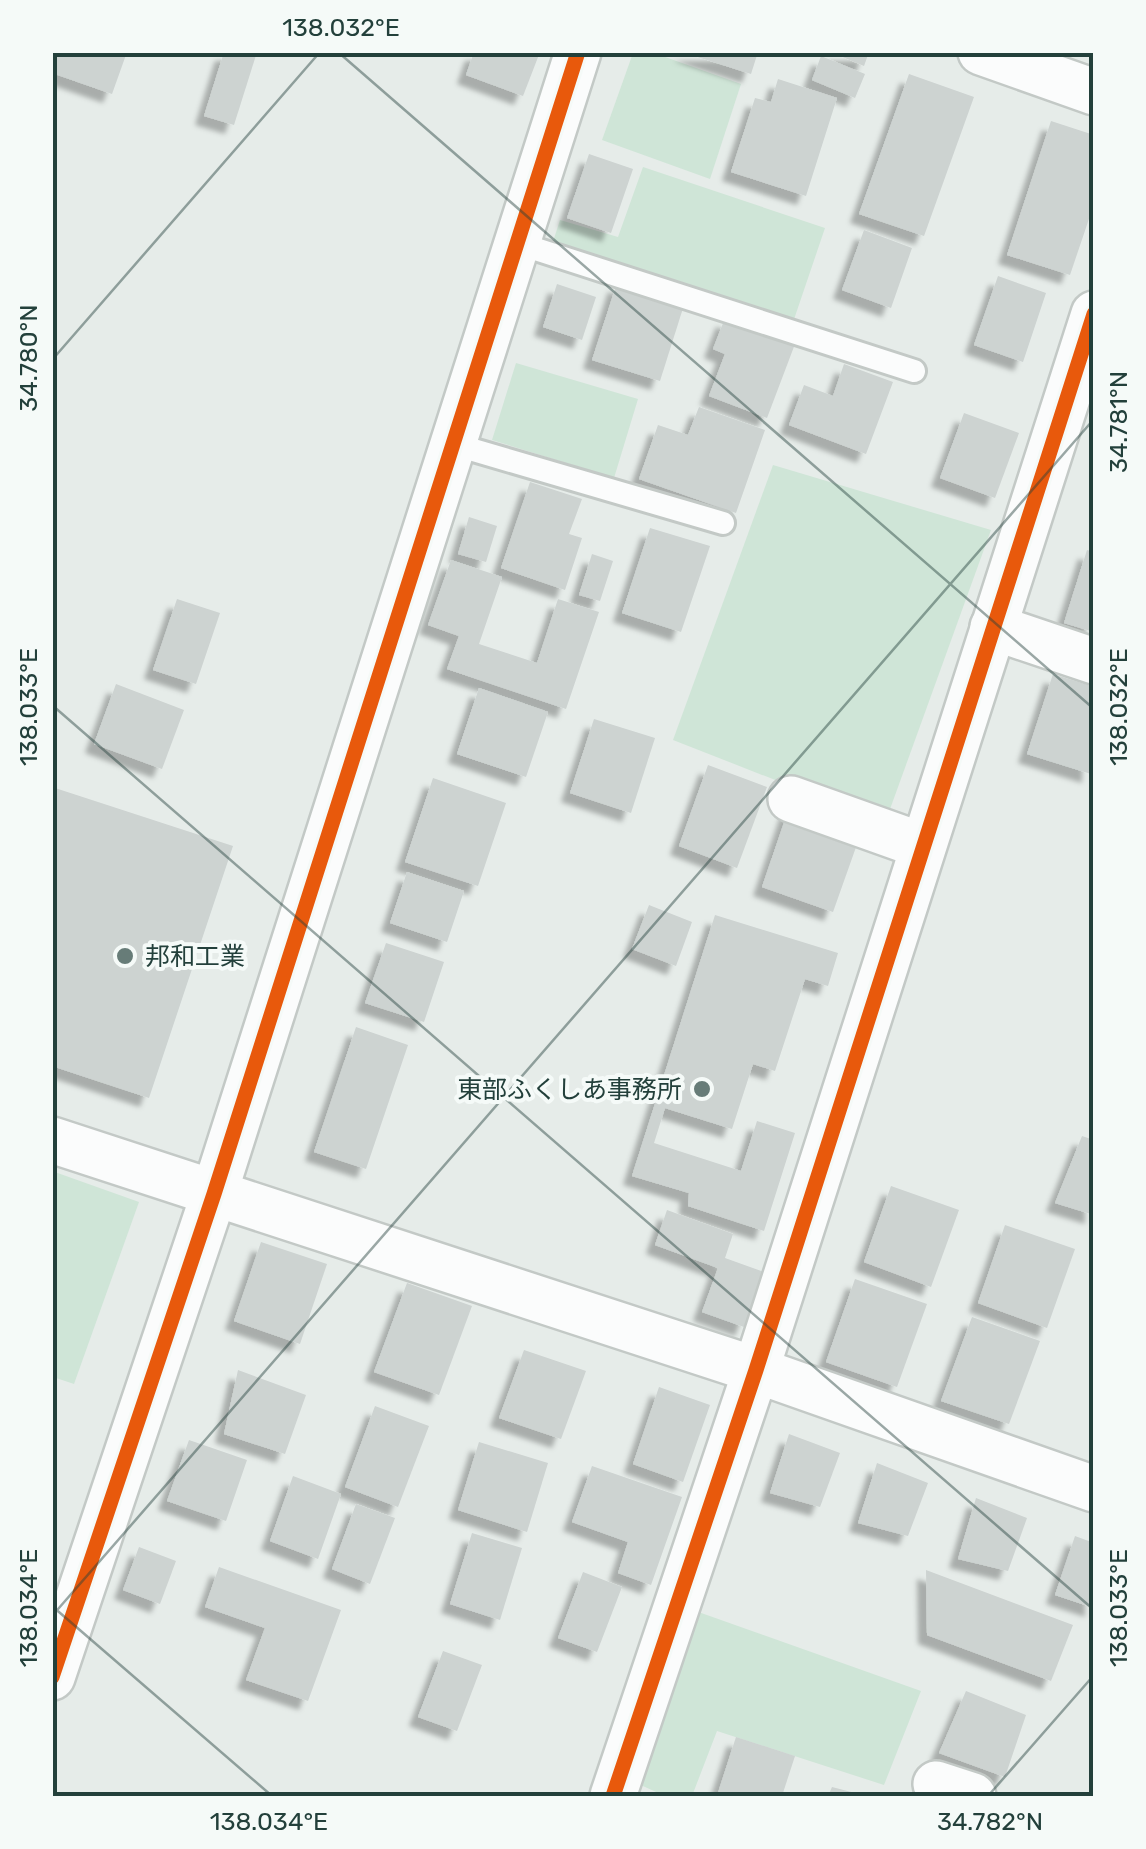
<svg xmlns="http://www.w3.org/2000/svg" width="1146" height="1849" font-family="Rubik,'Noto Sans JP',sans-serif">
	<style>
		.green { fill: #cfe5d7 }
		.building { fill: #cdd3d1; filter: url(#shadow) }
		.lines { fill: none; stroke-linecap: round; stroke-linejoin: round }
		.service-casing { stroke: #c3c9c6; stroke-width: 28 }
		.minor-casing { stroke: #c3c9c6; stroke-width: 50 }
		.service { stroke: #fbfcfc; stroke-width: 22 }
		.minor { stroke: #fbfcfc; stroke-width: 45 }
		.cycleway-casing { stroke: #f5faf8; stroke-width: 21 }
		.cycleway { stroke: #e8590c; stroke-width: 15 }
		.ticks { fill: none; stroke: #23403b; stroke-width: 2.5; stroke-opacity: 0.45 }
		.poi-dot { fill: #677c78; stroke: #f5faf8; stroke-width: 4 }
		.labels { text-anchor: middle; stroke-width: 8; stroke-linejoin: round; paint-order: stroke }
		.poi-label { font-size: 25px; fill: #23403b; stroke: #f5faf8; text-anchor: start }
		.neatline { fill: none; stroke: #23403b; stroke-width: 4 }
		.ticks-label { font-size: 25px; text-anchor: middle; fill: #23403b }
	</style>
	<defs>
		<filter id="shadow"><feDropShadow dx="-9" dy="9" stdDeviation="2.5" flood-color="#0004"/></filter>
	</defs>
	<rect width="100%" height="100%" fill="#e6ece9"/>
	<g class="green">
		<path d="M633 53H654L741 84 710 179 602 140Z"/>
		<path d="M643 167 825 228 787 340 548 257 560 220 618 237Z"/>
		<path d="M516 363 638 399 614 478 492 440Z"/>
		<path d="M773 465 991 530 885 823 673 740Z"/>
		<path d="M52 1171 139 1202 74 1384 53 1377Z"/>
		<path d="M690 1609 921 1691 884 1785 717 1731 692 1796H665L634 1782Z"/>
	</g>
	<g class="building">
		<path d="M52 52H127L112 94 52 73Z"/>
		<path d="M224 52H257L234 125 204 116Z"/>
		<path d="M474 52H540L523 96 466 75Z"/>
		<path d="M682 52H758L751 74Z"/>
		<path d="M831 52H869L864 66Z"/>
		<path d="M821 56 865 74 855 98 812 80Z"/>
		<path d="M909 74 974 97 924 236 859 214Z"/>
		<path d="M778 79 837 98 806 196 731 172 755 98 771 102Z"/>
		<path d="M1051 121 1094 135V204L1070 275 1007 255Z"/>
		<path d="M589 154 633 169 611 233 567 218Z"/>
		<path d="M864 230 912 248 891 308 842 290Z"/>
		<path d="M998 276 1046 293 1023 362 974 345Z"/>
		<path d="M617 283 684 305 660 381 592 360Z"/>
		<path d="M557 284 596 297 582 340 543 327Z"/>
		<path d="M725 318 795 344 767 418 709 396 725 354 713 349Z"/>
		<path d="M844 364 893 382 866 454 789 425 804 385 833 396Z"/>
		<path d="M699 407 765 430 736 513 639 479 658 425 688 435Z"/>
		<path d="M964 413 1019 433 995 498 940 478Z"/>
		<path d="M530 482 582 499 569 534 582 538 565 590 501 568Z"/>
		<path d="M469 517 497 526 486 562 458 554Z"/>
		<path d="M650 528 710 546 681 632 622 613Z"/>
		<path d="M1087 550 1094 552V632L1064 623Z"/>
		<path d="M592 554 613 561 600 601 579 595Z"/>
		<path d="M451 560 502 577 479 644 537 663 558 599 599 612 566 709 447 669 459 636 428 625Z"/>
		<path d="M177 599 220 613 196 684 153 670Z"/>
		<path d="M1053 674 1094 687 1091 774 1027 754Z"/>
		<path d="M116 684 184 710 162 769 94 744Z"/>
		<path d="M479 688 548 712 526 777 457 754Z"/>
		<path d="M594 719 655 738 631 813 570 793Z"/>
		<path d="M708 765 767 787 737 868 679 846Z"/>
		<path d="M433 778 506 803 478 886 405 862Z"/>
		<path d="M52 787 233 846 149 1098 52 1066Z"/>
		<path d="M789 808 861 833 833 912 762 887Z"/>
		<path d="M407 872 464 891 447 942 390 923Z"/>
		<path d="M649 905 692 922 676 966 632 949Z"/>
		<path d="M715 915 838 953 828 986 805 979 775 1071 753 1064 732 1129 665 1108 654 1143 741 1171 757 1121 795 1133 764 1231 688 1206 689 1193 632 1176Z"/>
		<path d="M386 943 444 962 424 1022 365 1003Z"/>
		<path d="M356 1027 408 1045 366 1169 314 1152Z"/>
		<path d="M1082 1136 1094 1140V1215L1055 1203Z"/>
		<path d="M891 1186 959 1210 931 1287 864 1262Z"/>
		<path d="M667 1210 733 1234 725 1258 764 1272 744 1327 702 1312 718 1268 655 1245Z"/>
		<path d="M1005 1225 1075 1249 1047 1328 978 1303Z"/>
		<path d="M261 1242 327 1264 300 1344 234 1321Z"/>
		<path d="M855 1279 927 1304 897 1387 826 1362Z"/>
		<path d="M407 1283 472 1306 439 1395 374 1372Z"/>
		<path d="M972 1317 1040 1341 1009 1424 941 1401Z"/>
		<path d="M524 1350 586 1371 561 1439 499 1418Z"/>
		<path d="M238 1370 306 1395 285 1454 224 1434Z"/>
		<path d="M659 1387 710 1405 683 1482 633 1464Z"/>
		<path d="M375 1406 429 1426 398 1507 345 1487Z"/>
		<path d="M789 1434 840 1453 820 1507 770 1493Z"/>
		<path d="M189 1440 247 1460 226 1521 167 1501Z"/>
		<path d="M479 1442 548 1463 527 1532 458 1510Z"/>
		<path d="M877 1463 928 1483 908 1536 858 1523Z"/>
		<path d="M592 1466 682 1497 651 1585 618 1573 628 1542 572 1522Z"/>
		<path d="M293 1476 341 1494 318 1559 270 1541Z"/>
		<path d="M976 1498 1027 1518 1008 1571 958 1559Z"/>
		<path d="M356 1504 395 1518 370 1584 332 1569Z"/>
		<path d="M472 1533 522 1548 500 1620 450 1604Z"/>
		<path d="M1075 1536 1094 1543V1608L1055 1595Z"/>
		<path d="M139 1547 176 1561 160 1604 123 1590Z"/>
		<path d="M219 1567 341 1610 308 1701 246 1680 265 1628 205 1607Z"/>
		<path d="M926 1570 1073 1625 1051 1681 927 1635Z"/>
		<path d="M583 1572 622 1587 597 1652 558 1638Z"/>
		<path d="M443 1651 482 1665 457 1731 418 1717Z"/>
		<path d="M966 1691 1026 1715 1005 1777 939 1753Z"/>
		<path d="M736 1737 795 1756 782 1796H717Z"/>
		<path d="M832 1787 863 1795V1796H828Z"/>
	</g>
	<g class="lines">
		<g class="service-casing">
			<g id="service">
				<path d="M517 243 914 371"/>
				<path d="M453 444 723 523"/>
			</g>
		</g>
		<g class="minor-casing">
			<g id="minor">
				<path d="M981 52 1094 92"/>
				<path d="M993 627 1094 661"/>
				<path d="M791 799 923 846"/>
				<path d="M52 1140 756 1370 1094 1489"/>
				<path d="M52 1677 214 1194 578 52"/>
				<path d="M936 1784 973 1796"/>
				<path d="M613 1796 756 1370 1094 314"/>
			</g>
		</g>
		<use href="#service" class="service"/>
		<use href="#minor" class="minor"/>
		<g class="cycleway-casing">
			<g id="cycleway">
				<path d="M52 1677 214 1194 578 52"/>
				<path d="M613 1796 756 1370 1094 314"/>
			</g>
		</g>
		<use href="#cycleway" class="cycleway"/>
	</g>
	<path class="ticks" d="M338 52 1094 709M52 360 320 52M52 705 1094 1610M52 1606 272 1796M52 1616 1094 419M988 1796 1094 1675"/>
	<g class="poi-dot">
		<circle cx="125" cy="956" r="10"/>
		<circle cx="702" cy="1089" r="10"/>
	</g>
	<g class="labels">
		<g class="poi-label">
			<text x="145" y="965">邦和工業</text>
			<text x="682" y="1098" text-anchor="end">東部ふくしあ事務所</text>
		</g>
	</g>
	<rect width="1146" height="1849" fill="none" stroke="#f5faf8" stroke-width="110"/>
	<rect x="55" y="55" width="1036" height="1739" class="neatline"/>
	<g class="ticks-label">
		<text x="341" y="36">138.032°E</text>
		<text transform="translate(28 358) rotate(-90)" y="9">34.780°N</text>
		<text transform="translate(1118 422) rotate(-90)" y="9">34.781°N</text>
		<text transform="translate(1118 707) rotate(-90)" y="9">138.032°E</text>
		<text transform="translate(28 707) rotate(-90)" y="9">138.033°E</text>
		<text transform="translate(1118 1608) rotate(-90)" y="9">138.033°E</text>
		<text transform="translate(28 1608) rotate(-90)" y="9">138.034°E</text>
		<text x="269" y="1830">138.034°E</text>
		<text x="990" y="1830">34.782°N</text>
	</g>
</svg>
